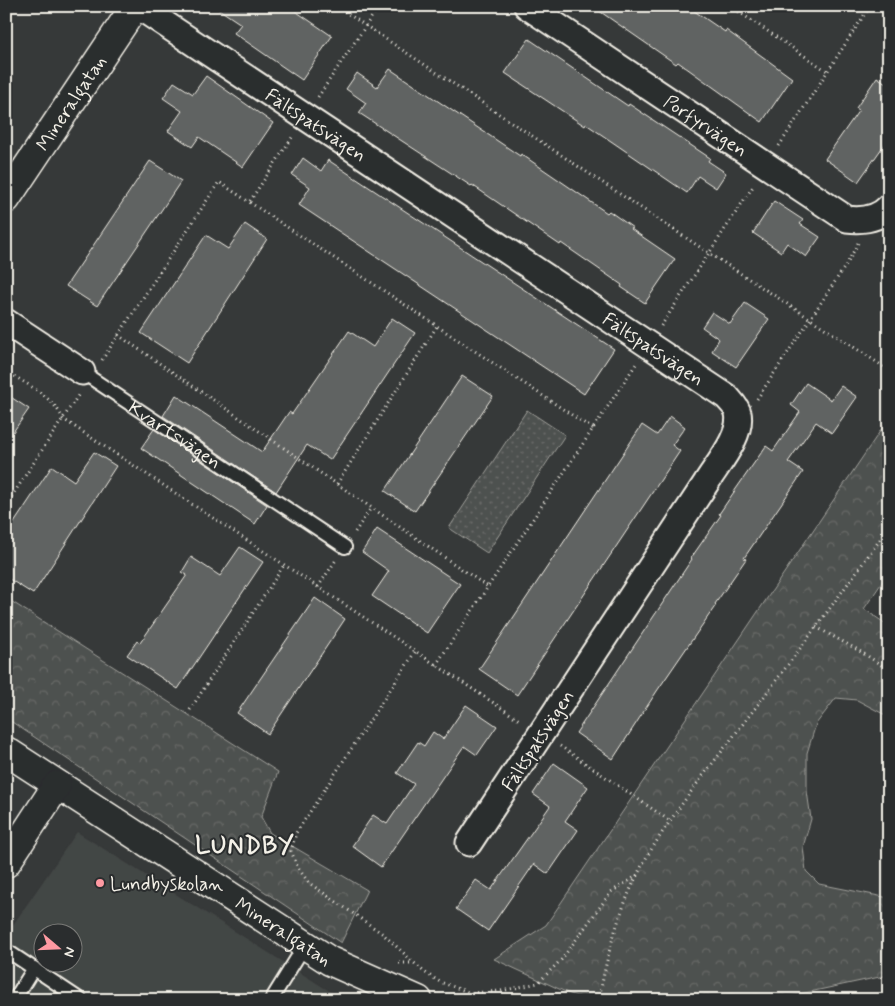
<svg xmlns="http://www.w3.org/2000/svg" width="895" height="1006" font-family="Mynerve,sans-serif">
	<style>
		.built { fill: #434645; fill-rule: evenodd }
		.forest { fill: url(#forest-crowns); stroke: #a1a19c }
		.park { fill: url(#park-dots); stroke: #a1a19c }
		.building { fill: #616362; stroke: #f4f1e8 }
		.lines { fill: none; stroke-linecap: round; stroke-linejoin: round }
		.lane-casing { stroke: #f4f1e8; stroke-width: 16 }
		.street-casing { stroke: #f4f1e8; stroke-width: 29 }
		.secondary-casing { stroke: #f4f1e8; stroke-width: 31 }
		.path { stroke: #f4f1e8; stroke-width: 3; stroke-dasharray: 1 4; stroke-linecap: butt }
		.lane { stroke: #2a2d2e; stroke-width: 12 }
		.street { stroke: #2a2d2e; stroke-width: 25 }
		.secondary { stroke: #2a2d2e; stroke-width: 28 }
		.poi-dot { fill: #ff9aa2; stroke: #2a2d2e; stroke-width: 2 }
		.labels { text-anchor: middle; stroke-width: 4; stroke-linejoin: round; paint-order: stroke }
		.street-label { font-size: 19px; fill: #f4f1e8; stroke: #2a2d2e }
		.poi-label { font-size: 19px; fill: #f4f1e8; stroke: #2a2d2e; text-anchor: start }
		.district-label { font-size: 24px; font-weight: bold; letter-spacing: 1px; fill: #f4f1e8; stroke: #2a2d2e }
	</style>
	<defs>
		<pattern id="forest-crowns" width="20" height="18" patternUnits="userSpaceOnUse" patternTransform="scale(1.25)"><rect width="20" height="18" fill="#4e514f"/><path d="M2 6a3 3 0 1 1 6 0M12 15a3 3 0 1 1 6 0" fill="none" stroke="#686a68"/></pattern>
		<pattern id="park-dots" width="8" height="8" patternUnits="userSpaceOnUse" patternTransform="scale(1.25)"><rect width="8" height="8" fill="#4e514f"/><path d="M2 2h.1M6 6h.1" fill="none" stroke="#686a68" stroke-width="1.8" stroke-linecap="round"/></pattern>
	</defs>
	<rect width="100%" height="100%" fill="#363939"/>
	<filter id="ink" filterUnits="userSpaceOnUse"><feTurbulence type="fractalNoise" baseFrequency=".02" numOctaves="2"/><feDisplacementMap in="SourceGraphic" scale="10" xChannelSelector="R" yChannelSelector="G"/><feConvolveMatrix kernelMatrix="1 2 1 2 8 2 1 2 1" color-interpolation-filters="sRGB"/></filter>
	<g filter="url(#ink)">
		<path class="built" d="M77 832 334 994 347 1000H6V935ZM42 934H72V964H42Z"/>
		<g class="forest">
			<path d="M889 418V572L864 609 889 626V717L857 700 836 698 816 724 807 753V791L811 819 803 847 806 871 819 884 889 898V975L772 1000H592L570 994 494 959 546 925Z"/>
			<path d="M6 598 278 772 261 817 270 833 367 890 341 943 6 718Z"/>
		</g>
		<path class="park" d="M527 410 565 435 487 553 449 528Z"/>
		<g class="building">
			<path d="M214 6H288L332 36 302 80 234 33 241 24Z"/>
			<path d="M592 6H687L725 32 726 30 792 78 762 122 678 62 676 64Z"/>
			<path d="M529 39 628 106 629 104 710 158 708 161 726 173 716 188 698 176 687 193 586 124 585 126 505 73Z"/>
			<path d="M390 69 520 156 521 154 607 213 609 211 633 228 631 229 675 259 645 303 621 287 622 285 561 243 560 245 472 185 471 186 359 113 366 103 346 89 357 73 377 87Z"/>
			<path d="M206 76 273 123 243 167 199 137 192 147 168 131 182 111 163 98 174 82 193 94Z"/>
			<path d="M877 77 889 85V138L858 182 825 159 859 110 856 108Z"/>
			<path d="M303 158 321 171 328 160 614 349 584 394 299 205 310 187 292 175Z"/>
			<path d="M150 161 181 181 97 306 66 286Z"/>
			<path d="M774 201 803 220 800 224 820 237 806 257 787 243 781 252 753 233Z"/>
			<path d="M245 224 267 239 187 363 141 333 206 235 228 249Z"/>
			<path d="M745 303 769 319 736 367 712 351 719 339 702 327 712 312 730 324Z"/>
			<path d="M392 318 415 333 330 460 307 445 276 492 163 416 176 395 262 452 289 412 292 414 349 331 373 347Z"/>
			<path d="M462 376 493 396 415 511 385 491Z"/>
			<path d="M806 383 831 400 841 386 857 397 832 433 816 422 788 462 803 472 744 558 746 559 715 604 716 605 657 691 613 759 576 733 692 559 691 558 721 515 719 514 736 489 766 446 773 451 800 412 791 405Z"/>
			<path d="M6 394 29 409 6 442Z"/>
			<path d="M670 416 685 427 672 445 680 451 517 695 479 669 642 425 657 435Z"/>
			<path d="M154 429 267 505 255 524 141 448Z"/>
			<path d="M94 452 116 466 33 594 6 577V535L52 466 74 481Z"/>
			<path d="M377 529 460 584 427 633 372 596 389 571 362 552Z"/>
			<path d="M240 547 263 562 178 689 127 655 137 641 140 643 187 575 182 572 191 557 220 576Z"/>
			<path d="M315 598 345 619 268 734 237 713Z"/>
			<path d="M466 705 497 726 477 755 464 746 381 867 352 846 373 815 387 824 414 784 397 773 418 742 424 746 433 732 443 739Z"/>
			<path d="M554 763 588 787 565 821 578 830 548 874 534 864 488 931 456 909 476 880 491 890 550 806 533 794Z"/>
		</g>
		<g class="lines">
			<g class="lane-casing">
				<g id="lane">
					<path id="s1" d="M82 372 345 547"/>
					<path d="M6 950 81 1000"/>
					<path d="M14 1000 34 968"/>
					<path d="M271 1000 305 945"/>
				</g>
			</g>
			<g class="street-casing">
				<g id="street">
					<path id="s2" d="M138 6 727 397C730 401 737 407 738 413 743 435 717 465 706 483L469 843"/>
					<path id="s3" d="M527 6 847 219C863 221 878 219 889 207"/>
					<path d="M6 322 82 372"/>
				</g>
			</g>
			<g class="secondary-casing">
				<g id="secondary">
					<path id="s4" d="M6 199 135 6"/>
					<path id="s5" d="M6 751 330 961 418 1000"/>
					<path d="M6 863 57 785"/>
				</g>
			</g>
			<g class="path">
				<path d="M336 6 709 253 889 370"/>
				<path d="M730 6 827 71"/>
				<path d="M318 97 379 6"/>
				<path d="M779 146 870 6"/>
				<path d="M250 201 293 136"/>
				<path d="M661 326 754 185"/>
				<path d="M118 335 488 587"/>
				<path d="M102 360 219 182 593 429"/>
				<path d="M6 371C26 384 53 396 63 419L521 721"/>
				<path d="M757 399 848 262 858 243"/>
				<path d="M337 484 437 326"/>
				<path d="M6 505 79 394"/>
				<path d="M355 532 371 508"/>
				<path d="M318 587 336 560"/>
				<path d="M816 627 858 650 889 670"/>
				<path d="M415 652 296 833 291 851 298 868 309 883 383 934 424 972 440 982 471 993 501 991 538 983 561 960 611 892 638 875"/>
				<path d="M436 665 636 364"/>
				<path d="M190 710 284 565"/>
				<path d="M560 746 670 821"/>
				<path d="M399 963H413"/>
				<path d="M599 1000C607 952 621 903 645 860 677 806 718 757 756 707 801 648 845 588 889 527"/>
			</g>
			<use href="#lane" class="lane"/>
			<use href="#street" class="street"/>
			<use href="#secondary" class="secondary"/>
		</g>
	</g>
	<circle class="poi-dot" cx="100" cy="883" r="5"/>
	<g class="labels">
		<g class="street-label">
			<text dy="7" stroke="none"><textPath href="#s4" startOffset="116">Mineralgatan</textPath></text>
			<text dy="7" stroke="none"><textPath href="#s2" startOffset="214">Fältspatsvägen</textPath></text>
			<text dy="7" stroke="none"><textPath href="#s3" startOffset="215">Porfyrvägen</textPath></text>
			<text dy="7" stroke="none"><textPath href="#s2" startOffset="619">Fältspatsvägen</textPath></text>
			<text dy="7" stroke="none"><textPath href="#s1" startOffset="112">Kvartsvägen</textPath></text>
			<text transform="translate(537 740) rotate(-57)" y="7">Fältspatsvägen</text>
			<text dy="7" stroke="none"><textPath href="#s5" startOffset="331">Mineralgatan</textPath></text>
		</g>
		<g class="poi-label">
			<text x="110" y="890">Lundbyskolan</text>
		</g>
		<g class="district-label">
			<text x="245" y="853">LUNDBY</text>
		</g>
	</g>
	<rect width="895" height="1006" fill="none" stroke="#2a2d2e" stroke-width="25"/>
	<rect x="12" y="12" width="870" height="981" fill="none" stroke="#f4f1e8" stroke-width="2" filter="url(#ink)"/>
	<g transform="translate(58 948) rotate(109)"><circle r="24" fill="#2a2d2e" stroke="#7b7b78"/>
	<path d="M0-4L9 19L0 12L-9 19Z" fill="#ff9aa2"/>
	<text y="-8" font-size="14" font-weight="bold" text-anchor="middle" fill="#f4f1e8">N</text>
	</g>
</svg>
